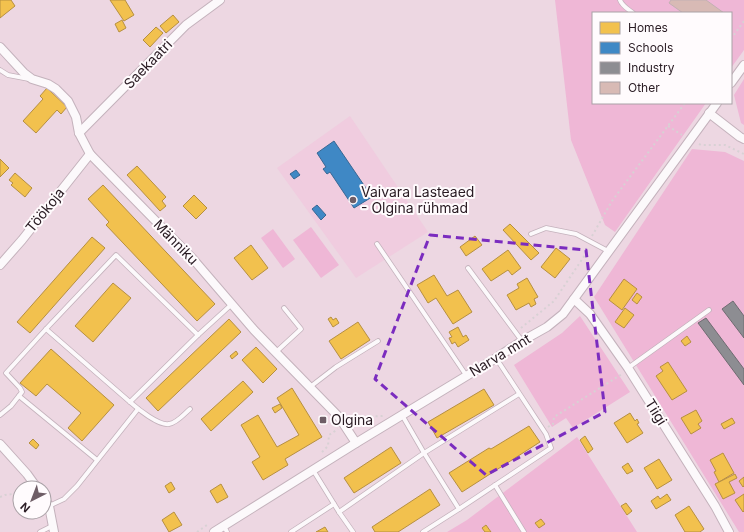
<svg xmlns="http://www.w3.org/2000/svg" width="744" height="532" font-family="Inter,sans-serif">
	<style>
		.built { fill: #f0ccdf }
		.green { fill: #efb7d6 }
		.homes { fill: #f2c14e; stroke: #b68f41 }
		.schools { fill: #3f88c5; stroke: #386794 }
		.industry { fill: #8d8d92; stroke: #6f6b71 }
		.building { fill: #d8bab5; stroke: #c2b0b3 }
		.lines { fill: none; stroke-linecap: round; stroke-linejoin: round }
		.lane-casing { stroke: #c4b2bc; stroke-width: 5.5 }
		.street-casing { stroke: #c4b2bc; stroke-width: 10 }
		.path { stroke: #d8d1d4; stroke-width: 2; stroke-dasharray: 2 3; stroke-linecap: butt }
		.lane { stroke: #fcf9fb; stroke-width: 4 }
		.street { stroke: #fcf9fb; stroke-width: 8 }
		.marked { fill: none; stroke: #7b2cbf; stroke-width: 3; stroke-dasharray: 8 5; stroke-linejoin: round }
		.poi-dot { fill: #6e5d66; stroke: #fffbfd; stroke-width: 1.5 }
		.labels { text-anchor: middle; stroke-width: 4; stroke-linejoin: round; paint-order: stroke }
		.street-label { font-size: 14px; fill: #291b23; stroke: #fffbfd }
		.poi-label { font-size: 14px; fill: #291b23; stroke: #fffbfd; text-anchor: start }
	</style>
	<rect width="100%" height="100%" fill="#edd7e2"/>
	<path class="built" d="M350 116 428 232 356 278 277 168Z"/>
	<g class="green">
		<path d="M555 0H744V50L731 68V13H593V103H706L615 232 605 225 571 140Z"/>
		<path d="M744 79V125L741 123 734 95Z"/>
		<path d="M692 149 725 152 744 161V532H739L594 297Z"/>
		<path d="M311 227 339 265 321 278 293 240Z"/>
		<path d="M273 229 295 259 283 268 261 238Z"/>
		<path d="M580 316 630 392 573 428 566 418 552 427 514 365 562 333Z"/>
		<path d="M577 437 637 532H447L467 520Z"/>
	</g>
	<g class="homes">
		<path d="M0 0H11L15 6 0 18Z"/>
		<path d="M110 0H125L134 15 124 21Z"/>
		<path d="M173 15 179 22 166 33 160 26Z"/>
		<path d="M122 20 126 28 119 32 115 24Z"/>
		<path d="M156 27 163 33 150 47 143 40Z"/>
		<path d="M47 88 67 107 61 114 57 110 36 133 23 121 43 99 40 96Z"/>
		<path d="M0 159 9 168 0 177Z"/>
		<path d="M137 166 166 197 162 201 166 206 160 211 127 175Z"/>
		<path d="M15 173 32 188 25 197 11 185 13 183 9 180Z"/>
		<path d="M103 185 215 304 197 321 106 225 109 222 88 199Z"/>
		<path d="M194 195 207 208 196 219 183 206Z"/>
		<path d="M510 224 539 253 531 260 503 230Z"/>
		<path d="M475 236 482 245 466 256 460 247Z"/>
		<path d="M92 237 105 248 30 333 17 322Z"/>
		<path d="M251 245 268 268 252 280 234 258Z"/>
		<path d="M556 248 570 259 555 278 541 267Z"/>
		<path d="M508 250 521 268 512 275 508 270 491 281 482 269Z"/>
		<path d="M434 275 447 296 458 290 472 312 453 324 436 298 428 303 417 285Z"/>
		<path d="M527 278 538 297 534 299 536 304 531 307 529 303 516 310 507 295 519 288 517 284Z"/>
		<path d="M624 279 637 289 622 310 609 300Z"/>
		<path d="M113 283 131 298 93 342 75 326Z"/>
		<path d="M637 293 642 297 637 304 632 300Z"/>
		<path d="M625 308 634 315 624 328 615 322Z"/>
		<path d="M331 317 333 320 336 318 339 323 333 327 328 319Z"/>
		<path d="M229 319 241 332 158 411 146 398Z"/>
		<path d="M358 322 370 340 341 359 329 341Z"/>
		<path d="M458 327 463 337 466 335 469 340 458 347 455 342 452 344 449 338 452 337 449 332Z"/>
		<path d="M687 336 691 342 685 346 681 341Z"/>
		<path d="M256 347 277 369 263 383 242 360Z"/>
		<path d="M51 349 114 405 82 441 68 428 81 413 47 384 36 396 20 383Z"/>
		<path d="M236 351 238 354 232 359 230 356Z"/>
		<path d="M668 362 687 391 672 400 656 376 663 371 660 367Z"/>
		<path d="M243 381 253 392 211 431 201 419Z"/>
		<path d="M292 388 322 437 285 459 288 465 263 480 252 462 260 457 241 425 258 415 277 447 299 435 277 398Z"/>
		<path d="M484 389 494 405 437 438 428 422Z"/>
		<path d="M280 404 282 408 275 413 272 408Z"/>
		<path d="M696 410 702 421 698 424 701 428 691 434 681 418Z"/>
		<path d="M630 413 635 421 637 419 639 423 637 424 643 433 627 443 614 423Z"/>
		<path d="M732 418 735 423 724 429 721 424Z"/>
		<path d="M529 426 540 442 462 492 449 473 489 448 491 449Z"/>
		<path d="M585 436 593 449 588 453 580 440Z"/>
		<path d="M33 439 39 445 36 449 29 443Z"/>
		<path d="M391 447 401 463 354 493 344 478Z"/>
		<path d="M723 453 734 473 719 482 714 472 716 471 710 460Z"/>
		<path d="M659 459 672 480 657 489 644 468Z"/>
		<path d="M628 463 633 471 627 474 622 467Z"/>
		<path d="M735 474 737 478 729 482 735 493 723 499 715 484Z"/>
		<path d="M744 477V486L743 487 739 481Z"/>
		<path d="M171 482 175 489 169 493 165 486Z"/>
		<path d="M221 484 228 497 217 503 210 491Z"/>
		<path d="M430 489 440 505 398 532H375L372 527Z"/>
		<path d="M667 494 671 500 656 509 651 501 658 496 660 499Z"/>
		<path d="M744 494V511L743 512 735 500Z"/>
		<path d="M626 503 632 511 627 515 621 506Z"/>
		<path d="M689 506 704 529 700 532H685L675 515Z"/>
		<path d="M174 512 182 525 169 532 162 520Z"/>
		<path d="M541 519 545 524 539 528 535 523Z"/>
		<path d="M486 525 491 532H485L482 528Z"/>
		<path d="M325 527 328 532H316Z"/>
	</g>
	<g class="schools">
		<path d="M334 141 372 197 354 208 330 172 327 174 323 169 326 167 317 153Z"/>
		<path d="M296 170 300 175 294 179 290 174Z"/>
		<path d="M317 205 326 215 321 220 312 209Z"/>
	</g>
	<g class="industry">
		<path d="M733 301 744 316V338L722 309Z"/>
		<path d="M706 318 744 369V385L698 323Z"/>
	</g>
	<path class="building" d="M671 0H706L724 13H683L669 3Z"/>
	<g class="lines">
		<g class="lane-casing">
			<g id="lane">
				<path d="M620 0C622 6 628 9 633 13"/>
				<path d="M0 70 8 75 29 79"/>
				<path d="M531 234 546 228 576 234 608 251"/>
				<path d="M377 244 466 375"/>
				<path d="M468 268 522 341"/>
				<path d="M46 329 130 402C138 409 159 426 169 424 177 423 184 414 190 409"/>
				<path d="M276 352 301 329 284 308"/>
				<path d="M628 368 709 310"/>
				<path d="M310 387 336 367 378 341"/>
				<path d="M19 396 97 460"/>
				<path d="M130 402 198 335 232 304"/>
				<path d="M0 415 11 406 22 392 20 388 6 373 46 329 116 255 198 335"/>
				<path d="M402 415 424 453 459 509 423 532"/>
				<path d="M313 470 339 512 353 532"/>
				<path d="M495 485 524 532"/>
				<path d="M49 506 64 499 77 486 138 409"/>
				<path d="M459 509 551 448 546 434 496 358"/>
				<path d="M339 512 424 453 519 394"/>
				<path d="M224 526 227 532"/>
				<path d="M40 532 52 526"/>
				<path d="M291 532 334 504"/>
			</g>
		</g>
		<g class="street-casing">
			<g id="street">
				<path d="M0 47 24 73 32 79 48 84 56 89 68 101 76 117 79 133 90 154 193 259 254 330 339 417 356 443"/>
				<path d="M731 83 744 65"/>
				<path d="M709 113 740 137 744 139"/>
				<path d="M79 133 186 25 220 0"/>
				<path d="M0 265 22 240 90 154"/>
				<path d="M574 299 590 314 628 368 715 506 729 532"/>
				<path d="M0 444 27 474 37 488"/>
				<path d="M44 498 49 506 54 532"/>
				<path d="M214 532 356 443 496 358 522 341 547 327 563 314 717 103"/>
			</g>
		</g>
		<g class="path">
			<path d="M731 39 744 21"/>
			<path d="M668 126 682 135"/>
			<path d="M699 144 701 145H725L744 154"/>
			<path d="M592 236 612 201 685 103"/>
			<path d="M521 328 554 301 585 255 587 248"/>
			<path d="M351 420 362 417 383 416"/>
			<path d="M548 427 553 424 554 417 622 374"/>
			<path d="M322 452 328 446 329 435 338 429"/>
			<path d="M0 497 5 495 20 493"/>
			<path d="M197 532 207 525"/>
		</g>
		<use href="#lane" class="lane"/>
		<use href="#street" class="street"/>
	</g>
	<path class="marked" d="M430 235 586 250 605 412 486 475 375 379Z"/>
	<g class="poi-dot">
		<circle cx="353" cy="200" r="4"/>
		<rect x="319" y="416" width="8" height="8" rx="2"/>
	</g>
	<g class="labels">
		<g class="street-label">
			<text transform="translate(148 64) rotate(-46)" y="5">Saekaatri</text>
			<text transform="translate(45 210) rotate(-51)" y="5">Töökoja</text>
			<text transform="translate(176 242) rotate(46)" y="5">Männiku</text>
			<text transform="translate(500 355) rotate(-31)" y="5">Narva mnt</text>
			<text transform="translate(656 412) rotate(58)" y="5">Tiigi</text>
		</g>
		<g class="poi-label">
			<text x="361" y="197">Vaivara Lasteaed<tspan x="361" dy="16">- Olgina rühmad</tspan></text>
			<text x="331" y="425">Olgina</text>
		</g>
	</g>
	<rect x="592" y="12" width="140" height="92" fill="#fffbfd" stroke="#a9a1a6"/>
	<rect x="600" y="22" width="20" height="12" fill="#f2c14e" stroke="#a9a1a6"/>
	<text x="628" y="32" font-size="12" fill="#291b23">Homes</text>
	<rect x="600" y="42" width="20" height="12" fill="#3f88c5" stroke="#a9a1a6"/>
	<text x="628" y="52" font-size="12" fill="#291b23">Schools</text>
	<rect x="600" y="62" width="20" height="12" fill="#8d8d92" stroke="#a9a1a6"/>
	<text x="628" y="72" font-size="12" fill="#291b23">Industry</text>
	<rect x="600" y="82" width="20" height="12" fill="#d8bab5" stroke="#a9a1a6"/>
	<text x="628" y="92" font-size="12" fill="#291b23">Other</text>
	<g transform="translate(32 500) rotate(222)"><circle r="19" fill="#fffbfd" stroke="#a9a1a6"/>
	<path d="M0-3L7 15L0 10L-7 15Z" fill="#6e5d66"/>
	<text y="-6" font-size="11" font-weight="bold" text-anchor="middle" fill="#291b23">N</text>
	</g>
</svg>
